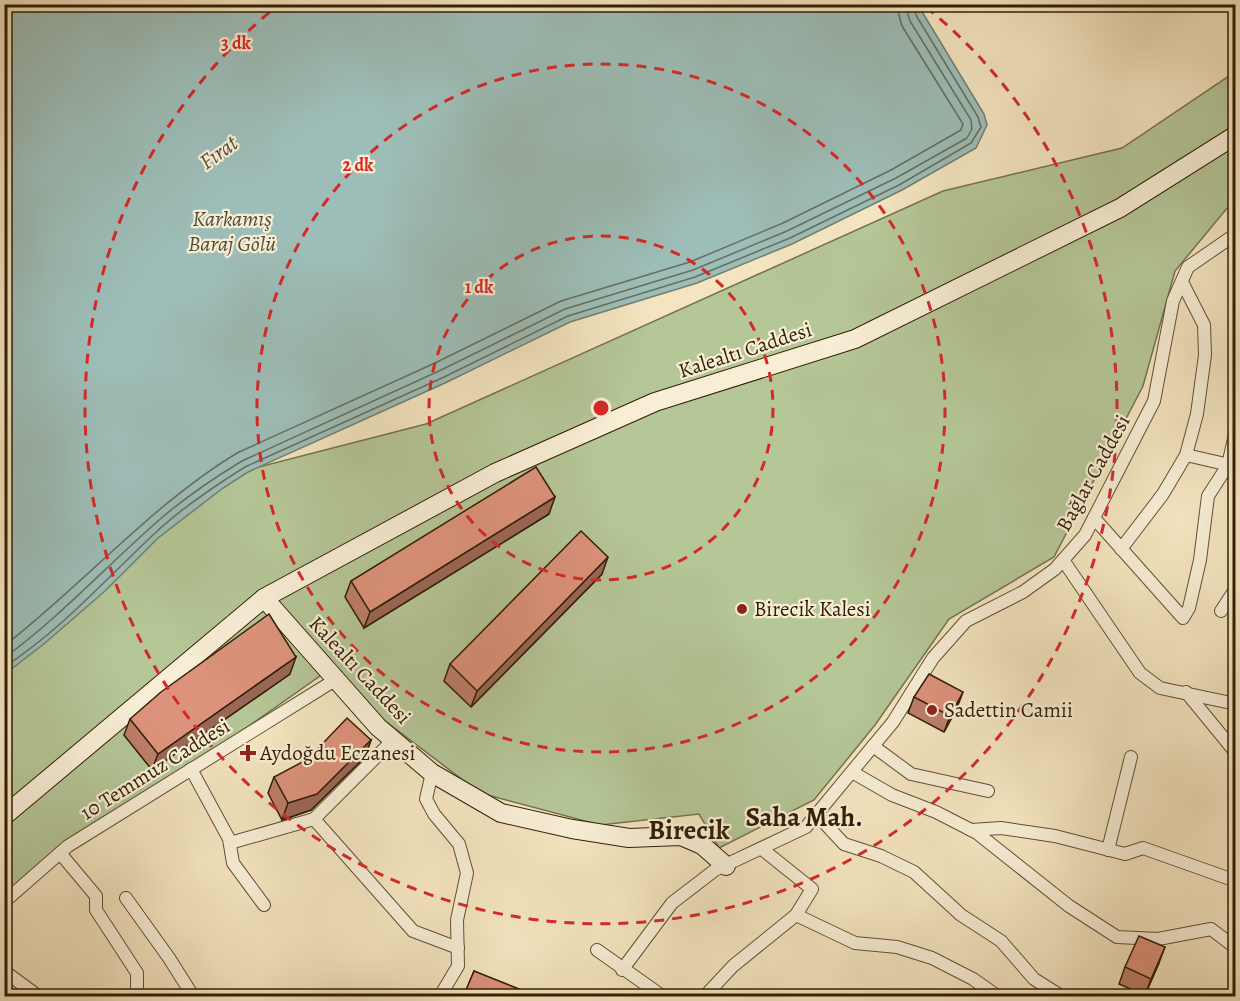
<svg xmlns="http://www.w3.org/2000/svg" width="1240" height="1001" font-family="Alegreya,serif">
	<style>
		.green { fill: #b5c697; stroke: #74724e; stroke-width: 1.5 }
		.water { fill: #9dbeb8; stroke: #727e70; stroke-width: 1.5 }
		.lines { fill: none; stroke-linecap: round; stroke-linejoin: round }
		.shore { stroke: #686e5e; stroke-width: 1.5 }
		.street-casing { stroke: #625033; stroke-width: 14 }
		.secondary-casing { stroke: #321e04; stroke-width: 20 }
		.street { stroke: #f8eed6; stroke-width: 12 }
		.secondary { stroke: #f8eed6; stroke-width: 18 }
		.wall { fill: #bd7e6a; stroke: #321e04; stroke-width: 1.5 }
		.shaded-wall { fill: #9a6656; stroke: #321e04; stroke-width: 1.5 }
		.building { fill: #dc927b; stroke: #321e04; stroke-width: 1.5 }
		.ring { fill: none; stroke: #d62828; stroke-width: 3; stroke-dasharray: 10 8 }
		.poi-dot { fill: #8f2418; stroke: #f8eed6; stroke-width: 2 }
		.labels { text-anchor: middle; stroke-width: 4.5; stroke-linejoin: round; paint-order: stroke }
		.street-label { font-size: 21px; fill: #321e04; stroke: #f8eed6 }
		.poi-label { font-size: 21px; fill: #321e04; stroke: #f8eed6; text-anchor: start }
		.water-label { font-size: 22px; font-style: italic; fill: #524e3a; stroke: #f8eed6 }
		.district-label { font-size: 27px; font-weight: bold; fill: #321e04; stroke: #f8eed6 }
		.centre { fill: #d62828; stroke: #f8eed6; stroke-width: 3 }
		.ring-label { font-size: 18px; text-anchor: middle; font-weight: bold; fill: #d62828; stroke: #f8eed6; stroke-width: 4.5; stroke-linejoin: round; paint-order: stroke }
	</style>
	<rect width="100%" height="100%" fill="#f4e5c0"/>
	<filter id="stains"><feTurbulence type="fractalNoise" baseFrequency=".00333" numOctaves="4"/><feColorMatrix values="0 0 0 0 .2 0 0 0 0 .09 0 0 0 0 .02 0 0 0 .5 -.17"/></filter>
	<radialGradient id="worn" r=".72"><stop offset=".6" stop-color="#630" stop-opacity="0"/><stop offset="1" stop-color="#630" stop-opacity=".3"/></radialGradient>
	<path class="green" d="M1235 72V204L1228 207 1175 271 1143 386 1054 557 949 619 875 725 814 800 719 848 699 814 600 825 480 793 323 674 5 897V579L193 484 426 424 943 191 1122 148Z"/>
	<path class="water" d="M5 4 918 5 984 114 987 125 976 148 902 190 792 244 697 283 570 322 445 383 248 472 223 488 158 538 105 591 45 643 5 674Z"/>
	<g class="lines">
		<g class="shore">
			<path d="M4 646C84 584 150 506 237 453L435 363 561 301 690 262 783 223 891 170 961 130 963 124 902 26 896 4"/>
			<path d="M4 658C57 619 101 572 149 529 177 503 209 481 242 461L439 371 565 309 693 270 787 231 896 178 967 138 972 129 971 120 910 21 905 4"/>
			<path d="M4 667C60 631 105 580 153 535 180 509 213 487 245 467L442 378 568 316 695 277 790 238 899 185 971 143 981 127 978 117 917 17 912 4"/>
		</g>
		<g class="street-casing">
			<g id="street">
				<path d="M1186 455 1234 466"/>
				<path d="M1094 518 1183 618 1189 608 1200 560 1208 496 1228 465 1236 430"/>
				<path d="M1121 549 1163 494 1186 455 1197 414 1205 355 1204 325 1182 282"/>
				<path d="M1063 560 1140 673 1160 688 1236 704"/>
				<path d="M1221 611 1236 588"/>
				<path d="M1186 692 1236 753"/>
				<path d="M873 746 911 774 988 791"/>
				<path d="M191 769 229 839 233 863 264 905"/>
				<path d="M852 772 892 795 936 812 977 833 1069 906 1117 937 1158 939 1211 929 1236 948"/>
				<path d="M432 773 426 799 434 814 459 844 467 873 457 920 458 966 440 996"/>
				<path d="M817 815 844 844 881 856 914 872 961 915 1001 941 1034 979 1061 996"/>
				<path d="M314 819 413 931 458 948"/>
				<path d="M971 830 1001 828 1055 836 1125 854 1143 848 1236 881"/>
				<path d="M230 843 314 819 393 740"/>
				<path d="M762 849 812 889 796 915 855 943 897 947 932 958 973 979 997 996"/>
				<path d="M1108 850 1131 757"/>
				<path d="M60 853 96 896V910L137 973V992L142 996"/>
				<path d="M126 898 169 958 193 996"/>
				<path d="M4 902 68 846 335 680"/>
				<path d="M597 950 662 996"/>
				<path d="M622 970 672 903 715 870 806 827 893 722 933 658 966 621 1023 592 1055 569 1085 535 1154 401 1173 301 1188 267 1236 234"/>
				<path d="M4 971 38 996"/>
				<path d="M705 996 733 966 796 915"/>
			</g>
		</g>
		<g class="secondary-casing">
			<g id="secondary">
				<path d="M264 598 378 727 432 773 501 813 572 829 629 838 681 836 702 845 726 866"/>
				<path d="M4 816 264 598 495 473 655 402 855 339 1120 208 1236 135"/>
			</g>
		</g>
		<use href="#street" class="street"/>
		<use href="#secondary" class="secondary"/>
	</g>
	<g class="wall">
		<path d="M549 514 364 628 345 597 351 581Z"/>
		<path d="M602 574 471 707 444 681 450 664Z"/>
		<path d="M290 674 152 770 124 735 130 719Z"/>
		<path d="M914 697 957 708 944 732 908 713Z"/>
		<path d="M371 740 365 757 311 810 282 820 268 793 274 777Z"/>
		<path d="M1159 963 1145 995 1119 984 1125 967Z"/>
		<path d="M474 971 516 996H464Z"/>
	</g>
	<g class="shaded-wall">
		<path d="M555 497 549 514 364 628 370 612Z"/>
		<path d="M608 557 602 574 471 707 477 691Z"/>
		<path d="M296 657 290 674 152 770 158 754Z"/>
		<path d="M963 692 957 708 944 732 950 716Z"/>
		<path d="M371 740 365 757 311 810 282 820 288 803Z"/>
		<path d="M1165 947 1159 963 1145 995 1151 979Z"/>
	</g>
	<g class="building">
		<path d="M536 467 555 497 370 612 351 581Z"/>
		<path d="M581 531 608 557 477 691 450 664Z"/>
		<path d="M269 614 296 657 158 754 130 719 161 692Z"/>
		<path d="M929 674 963 692 950 716 914 697Z"/>
		<path d="M347 718 371 740 317 794 288 803 274 777 308 759Z"/>
		<path d="M1139 936 1165 947 1151 979 1125 967Z"/>
		<path d="M474 971 519 989 516 996H482L466 990Z"/>
	</g>
	<g class="ring">
		<circle cx="601" cy="408" r="172"/>
		<circle cx="601" cy="408" r="344"/>
		<path d="M926 7A516 516 0 1 1 276 7"/>
	</g>
	<g class="poi-dot">
		<circle cx="742" cy="609" r="6"/>
		<circle cx="932" cy="710" r="6"/>
		<path d="M245 744h6v6h6v6h-6v6h-6v-6h-6v-6h6z"/>
	</g>
	<g class="labels">
		<g class="street-label">
			<text transform="translate(745 350) rotate(-18)" y="7">Kalealtı Caddesi</text>
			<text transform="translate(1093 473) rotate(-61)" y="7">Bağlar Caddesi</text>
			<text transform="translate(360 670) rotate(47)" y="7">Kalealtı Caddesi</text>
			<text transform="translate(155 769) rotate(-32)" y="7">10 Temmuz Caddesi</text>
		</g>
		<g class="poi-label">
			<text x="754" y="616">Birecik Kalesi</text>
			<text x="944" y="717">Sadettin Camii</text>
			<text x="260" y="760">Aydoğdu Eczanesi</text>
		</g>
		<g class="water-label">
			<text transform="translate(218 152) rotate(-36)" y="8">Fırat</text>
			<text x="232" y="226">Karkamış<tspan x="232" dy="25">Baraj Gölü</tspan></text>
		</g>
		<g class="district-label">
			<text x="804" y="826">Saha Mah.</text>
			<text x="689" y="839">Birecik</text>
		</g>
	</g>
	<circle cx="601" cy="408" r="9" class="centre"/>
	<g class="ring-label">
		<text x="236" y="49">3 dk</text>
		<text x="358" y="171">2 dk</text>
		<text x="479" y="293">1 dk</text>
	</g>
	<rect width="1240" height="1001" fill="none" stroke="#f4e5c0" stroke-width="24"/>
	<rect x="6" y="6" width="1228" height="989" fill="none" stroke="#321e04" stroke-width="3"/>
	<rect x="12" y="12" width="1216" height="977" fill="none" stroke="#321e04" stroke-width="1.5"/>
	<rect width="100%" height="100%" filter="url(#stains)"/>
	<rect width="100%" height="100%" fill="url(#worn)"/>
</svg>
